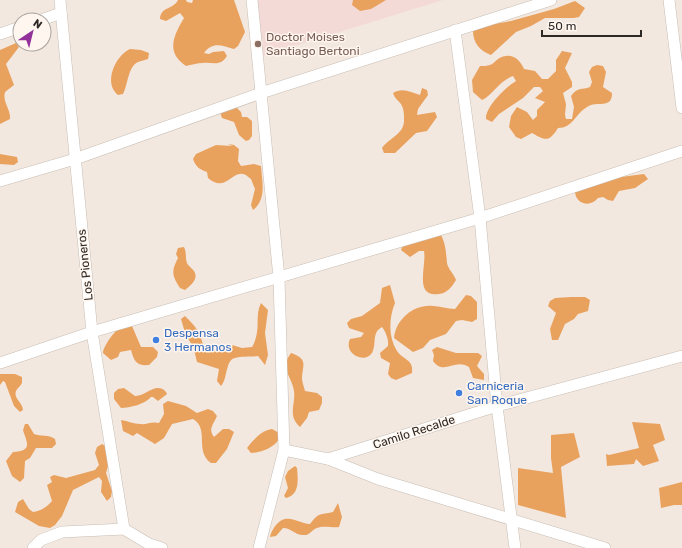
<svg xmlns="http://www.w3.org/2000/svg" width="682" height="548" font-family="Rubik,sans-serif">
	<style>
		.education { fill: #f4dad7 }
		.forest { fill: #e9a15e }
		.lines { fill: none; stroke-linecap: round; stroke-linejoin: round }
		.minor-casing { stroke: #c7bdb4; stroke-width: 12 }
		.minor { stroke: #fff; stroke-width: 11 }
		.education-dot { fill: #8d6e63; stroke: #fff6ef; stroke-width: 1.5 }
		.shop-dot { fill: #3f7fe0; stroke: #fff6ef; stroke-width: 1.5 }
		.labels { text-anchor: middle; stroke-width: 3; stroke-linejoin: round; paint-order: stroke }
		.education-label { font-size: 12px; fill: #785e54; stroke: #fff6ef; text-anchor: start }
		.street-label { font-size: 12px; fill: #2c2825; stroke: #fff6ef }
		.shop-label { font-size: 12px; fill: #366cbe; stroke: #fff6ef; text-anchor: start }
	</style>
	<rect width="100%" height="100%" fill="#f3e8df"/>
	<path class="education" d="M257 0H443L262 56Z"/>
	<g class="forest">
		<path d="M178 0H186L187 2 192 3 193 0H234L245 32 238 46 234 49C222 46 213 41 204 53L209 54 213 52 224 51 227 56C220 67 213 62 203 63 197 63 191 65 186 66 165 52 174 35 184 18L180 13 166 21 160 19C161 6 173 10 178 0Z"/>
		<path d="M353 0H386L371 9 360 11 352 5Z"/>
		<path d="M575 1 585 8 579 17 574 18H545L531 26 516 32 491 55C480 51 473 43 473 31L488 25 511 21 554 9Z"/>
		<path d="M16 43 19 47 6 64 14 85 5 92C2 102 11 109 10 119L0 124V50Z"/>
		<path d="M130 49 141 50 149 53 148 59C145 60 141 61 138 62 128 66 128 85 123 94L118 95C103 83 115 56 130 49Z"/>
		<path d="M562 51 572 53 565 68 572 82V87L563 93 566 104 565 115 566 119H572L574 107 571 96C577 87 582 90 590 87L592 82 589 72 592 67 597 65 603 66 606 72 603 87 612 93C612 110 597 100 587 107 575 114 573 128 558 128 549 142 546 141 532 133L521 139 516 137 509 127 511 116 517 107 527 112 533 120 537 116V110L545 102 535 98 543 91 540 87H534L523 98 499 114 492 122 486 119C485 107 506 87 516 81L513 76C499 81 493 95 482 100L473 92 472 80 480 66C483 66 487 66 490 65 493 64 495 61 498 59 509 52 519 57 524 69L535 71 542 79H548L556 71V60Z"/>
		<path d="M422 88 427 90 428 95 418 109 417 115 435 112 437 117 427 131 416 133 395 153H384L382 148C390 137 405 134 404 119 404 115 404 110 402 106 400 101 395 100 393 93 402 87 411 92 420 95Z"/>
		<path d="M236 107 241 112 242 117H247L252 121V136L249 140 246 141 239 135 234 122 222 118 220 112Z"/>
		<path d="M228 144 234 145 239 149 238 161 241 166 254 164 261 166C262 181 267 199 253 210L251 205 255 189 251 179C249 178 246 174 243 174 232 171 225 193 208 178L207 172C199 169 196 167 193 159L196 154 216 145 232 146Z"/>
		<path d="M0 154 17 157 18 162 14 165 0 164Z"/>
		<path d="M644 174 648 179 635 188 619 191 613 201 608 200 603 197 598 198C590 208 576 204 575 192L621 177Z"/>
		<path d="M441 235C446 245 446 253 447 263 448 269 454 274 456 280 452 287 447 293 439 294 413 298 427 265 424 251H419L410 257 401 250 403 245Z"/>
		<path d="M184 247C187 253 185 258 187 263 188 266 192 268 194 271 199 279 191 285 185 290L180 288C172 275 171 272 178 258L176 254 178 248Z"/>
		<path d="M390 285 395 303C389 317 388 337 397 351 403 360 414 359 412 373L396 380 391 378 388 374 390 363 381 358 380 353 388 346C389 340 386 332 382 327 371 333 377 344 372 353 365 364 343 354 350 339L361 337 364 333 349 328 347 323 351 319 362 316 380 303 382 288Z"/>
		<path d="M466 295 471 296 477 302V319L472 322 462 320 456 321 446 334 430 340 423 348 413 352 394 338C396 319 414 304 433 306 440 306 447 309 455 309Z"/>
		<path d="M571 297H585L590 300 588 311 578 314 574 319 565 324 558 340H552L550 329 556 313 548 306 550 301 555 298Z"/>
		<path d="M261 303 268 310 265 333 268 355 265 365 258 356C251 357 241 356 235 358 225 360 228 379 221 386L217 381 219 369 197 362 193 346 186 336 181 319 185 316C190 321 195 326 198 331 204 340 200 349 213 351L217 348H227L232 345 242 348 252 347C262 330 254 317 261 303Z"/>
		<path d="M132 326 141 347H153L158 352 157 357 149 365C136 366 134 361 131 350L120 352 118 357 111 360 103 353C103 347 115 329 122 327 124 326 129 326 132 326Z"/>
		<path d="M437 347 456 353H478L482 356 477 366 484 374V380L473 378 469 367C454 358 444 376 433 361L434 355 432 350Z"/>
		<path d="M291 353C308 359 303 364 302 378 302 382 304 387 305 391L317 393 322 397V403L319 410 309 412 307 418 300 427C287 415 296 404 294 391 292 376 279 369 291 353Z"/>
		<path d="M0 374H15L22 377V383C21 386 17 388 16 391 13 398 23 403 23 410L20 412 14 406 5 382 3 381 0 385Z"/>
		<path d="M124 388 135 396C145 397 156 381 166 392L167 394 158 401 153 397H151C145 404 130 408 121 408L114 399V393L118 389Z"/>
		<path d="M168 401 186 406 197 413 208 409 213 411 217 416C213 425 208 429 214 437L223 429H229L234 432 227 449 216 463H211C194 451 210 429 193 419L172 424 164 438 155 444 137 433 133 436 123 431 121 420C128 421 134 424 140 424 148 425 150 421 159 423L164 414 163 404Z"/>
		<path d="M632 422 660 424 665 440 653 445 659 461 643 466 636 459 634 464 607 466 606 454 609 455 639 448Z"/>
		<path d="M25 424H28L34 434C41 437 48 434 55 439L56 444 52 448H36L30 458 25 461 24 478 20 482 12 476 6 461 13 452C33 451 27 443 23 430Z"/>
		<path d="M272 429 281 434C279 446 261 453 251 453L247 448C253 440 262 430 272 429Z"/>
		<path d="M574 433 580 457 561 467 566 518 518 505V468L553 473 551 458V435Z"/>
		<path d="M102 444 107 447 109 463 106 473 112 491 111 497 107 501 101 492 102 481 99 477 73 490 62 516 55 525 50 528 39 526 15 512 18 502 23 499 29 509 33 512C41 511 47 507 52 501L47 485 52 482 50 477 54 475 66 478 95 470 99 465 95 453 97 447Z"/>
		<path d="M295 466 297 468C298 479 300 495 286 498L284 496 288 488 285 477 288 471Z"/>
		<path d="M682 482V505H674L661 508 659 488Z"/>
		<path d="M338 503 342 517 339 527C332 528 323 525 317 528 311 530 310 536 303 535 295 535 291 528 283 528L276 536 270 537C271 532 273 529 276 525 287 512 297 523 310 524 319 512 320 515 333 512Z"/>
	</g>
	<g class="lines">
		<g class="minor-casing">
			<g id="minor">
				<path d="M60 0 92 332 124 529"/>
				<path d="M252 0 279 278 284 450 259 548"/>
				<path d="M669 0 682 108"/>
				<path d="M41 20 61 13"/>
				<path d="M455 30 480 218 497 406 515 548"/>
				<path d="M0 34 20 27"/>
				<path d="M0 181 75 159 261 93 551 0"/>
				<path d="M0 363 92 332 480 218 682 151"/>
				<path d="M284 450 328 459 497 406 682 356"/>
				<path d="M328 459 378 479 605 548"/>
				<path d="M33 548 41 540 62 532 124 529 149 544 162 548"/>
			</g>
		</g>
		<use href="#minor" class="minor"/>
	</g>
	<circle class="education-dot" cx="258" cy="44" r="4"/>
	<g class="shop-dot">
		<circle cx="156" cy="340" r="4"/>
		<circle cx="459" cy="393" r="4"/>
	</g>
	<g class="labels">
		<g class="education-label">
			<text x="266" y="41">Doctor Moises<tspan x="266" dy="14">Santiago Bertoni</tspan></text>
		</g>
		<g class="street-label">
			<text transform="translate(85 265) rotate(-96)" y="4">Los Pioneros</text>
			<text transform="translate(414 432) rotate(-18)" y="4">Camilo Recalde</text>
		</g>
		<g class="shop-label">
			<text x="164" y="337">Despensa<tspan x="164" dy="14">3 Hermanos</tspan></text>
			<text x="467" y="390">Carniceria<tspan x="467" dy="14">San Roque</tspan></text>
		</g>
	</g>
	<g transform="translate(32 32) rotate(35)"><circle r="19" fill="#fff6ef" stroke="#aba49e"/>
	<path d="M0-3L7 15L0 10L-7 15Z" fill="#923199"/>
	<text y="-6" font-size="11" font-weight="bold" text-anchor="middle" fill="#2c2825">N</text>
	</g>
	<path d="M542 30v6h99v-6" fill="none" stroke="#2c2825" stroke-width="2"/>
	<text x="548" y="30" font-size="12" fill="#2c2825" stroke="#fff6ef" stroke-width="3" paint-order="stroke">50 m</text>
</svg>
